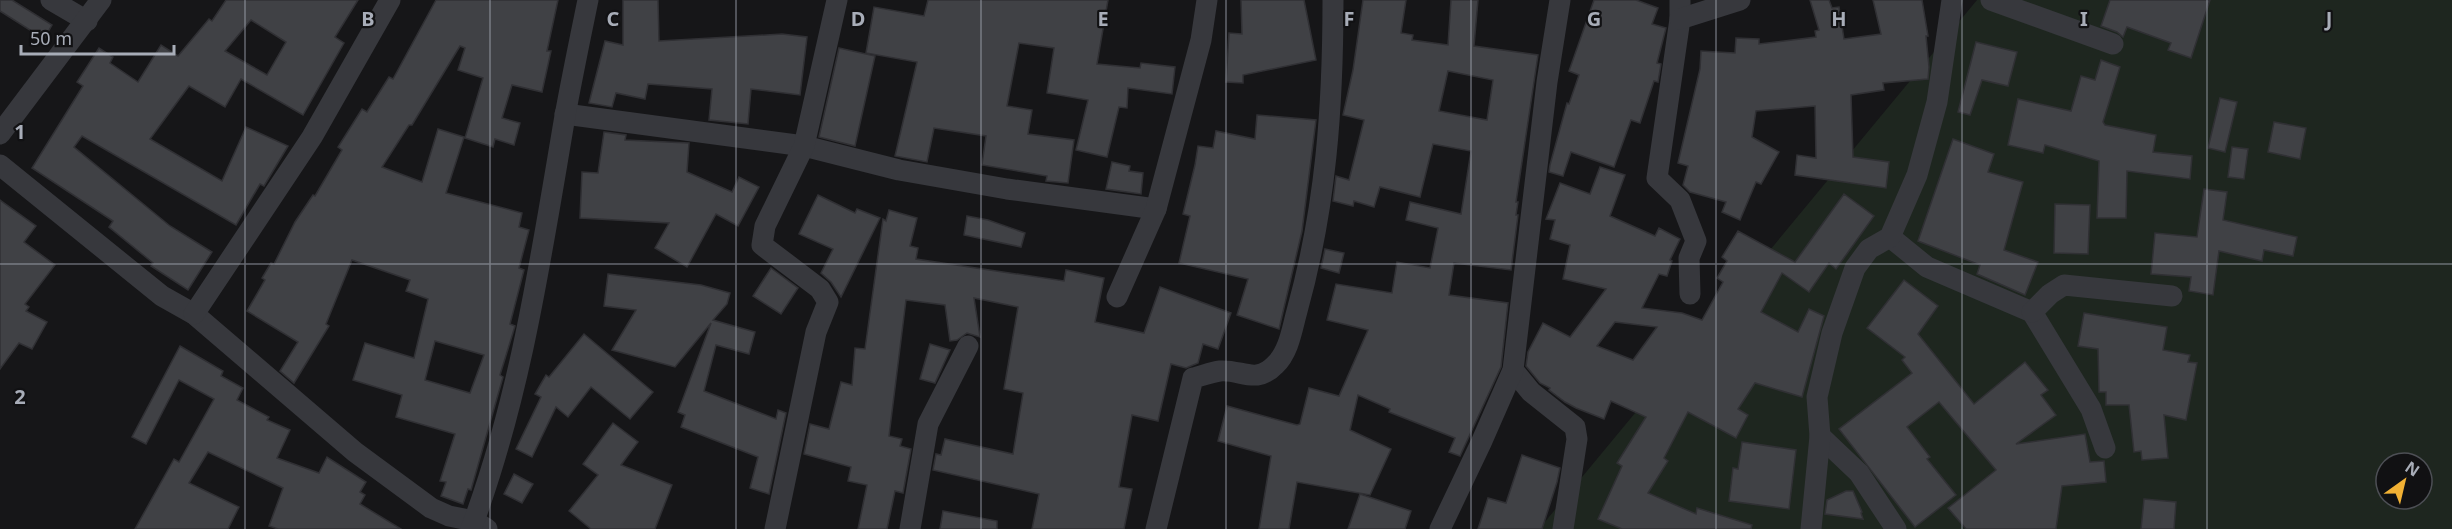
<svg xmlns="http://www.w3.org/2000/svg" width="2452" height="529" font-family="'Noto Sans',sans-serif">
	<style>
		.green { fill: #1e261f; fill-rule: evenodd }
		.building { fill: #404145; stroke: #303034; stroke-width: 1.5; fill-rule: evenodd }
		.lines { fill: none; stroke-linecap: round; stroke-linejoin: round }
		.street { stroke: #37383d; stroke-width: 21 }
		.grid { fill: none; stroke: #a8adb8; stroke-width: 1.5; stroke-opacity: 0.55 }
		.grid-label { font-size: 20px; text-anchor: middle; font-weight: bold; fill: #a8adb8; stroke: #111113; stroke-width: 4.5; stroke-linejoin: round; paint-order: stroke }
	</style>
	<rect width="100%" height="100%" fill="#161618"/>
	<path class="green" d="M1977 0H2452V529H1539ZM2386 463H2422V499H2386Z"/>
	<g class="building">
		<path d="M0 0H12L52 25 44 39 0 11Z"/>
		<path d="M226 0H358L335 37 344 43 303 115 241 79 225 107 189 86 150 139 222 181 246 127 288 146 264 186 260 184 236 225 82 136 74 147 170 226 212 252 188 290 151 266 153 263 109 227 113 221 32 168 83 86 77 82 99 48 113 57 110 63 138 82 161 45 178 56 209 19 212 21ZM251 20 286 42 267 75 225 51Z"/>
		<path d="M436 0H558L547 51H551L542 92 512 85 502 118 520 123 514 145 495 139 493 147 465 138 483 78 458 70 465 48 460 46 412 125H409L382 167 422 182 438 129 464 137 446 193 522 213 519 227 529 230 519 268 524 270 510 324 515 326 500 375 503 377 471 490 468 489 463 504 441 496 446 482 440 481 455 434 396 417 402 395 353 380 365 343 414 358 428 299 406 291 410 280 352 260 326 324 329 326 294 383 280 371 298 342 247 311 265 280 262 278 271 263 274 264 295 222 313 195 315 196 342 150 338 147 362 109 367 112 389 77 393 79ZM435 341 484 355 470 393 425 380Z"/>
		<path d="M623 0H658L659 41 782 34 807 37 800 95 751 89 748 124 709 120 712 89 648 84 645 99 616 93 612 107 589 103 605 41 623 45Z"/>
		<path d="M928 0H1108L1097 64 1140 68 1141 63 1175 67 1172 94 1128 88 1127 108 1119 107 1107 157 1076 150 1088 100 1047 93 1054 48 1019 43 1007 106 1032 110 1028 134 1074 140 1068 183 1046 181 1047 176 982 165 986 136 934 128 927 162 895 156 917 62 866 53 874 7 924 16Z"/>
		<path d="M1241 0H1304L1316 60 1243 75V83L1226 82 1229 33 1242 34Z"/>
		<path d="M1363 0H1406L1401 33 1413 35 1412 40 1448 45 1451 0H1478L1474 46 1538 55 1516 202H1518L1516 215H1518L1511 270 1454 263 1449 295 1508 303 1501 367 1460 456 1449 452 1455 438 1389 412 1390 409 1358 395 1350 430 1391 449 1370 495 1297 482 1289 529H1259L1271 456 1218 441 1227 406 1297 425 1300 424 1309 388 1339 396 1368 330 1327 320 1336 284 1392 293 1397 262 1430 268 1438 228 1406 220 1410 202 1461 214 1471 151 1433 144 1420 197 1380 187 1374 207 1354 201 1353 206 1333 201 1336 176 1349 180 1364 120 1343 115 1353 70ZM1448 71 1493 80 1487 120 1439 111Z"/>
		<path d="M1594 0H1636L1658 8 1652 24 1666 28 1657 63 1661 64 1658 82 1654 81 1640 123 1631 120 1614 167 1571 152 1563 176 1549 172 1550 165 1567 103 1569 104 1579 75 1569 71Z"/>
		<path d="M1810 0H1829L1832 8 1839 7 1844 39 1881 34 1873 0H1922L1928 36H1926L1929 67 1928 79 1883 83 1884 90 1851 95 1853 157 1889 162 1886 188 1795 175 1797 155 1816 158 1815 106 1756 111 1752 137 1779 152 1761 184 1756 182 1740 220 1722 212 1726 202 1690 192 1683 185 1688 166 1678 163 1700 69 1701 51 1735 53 1736 38 1759 39V44L1816 37 1815 31 1819 30Z"/>
		<path d="M2110 0H2210L2191 58 2168 50 2171 43 2127 27 2123 37 2117 32 2101 26Z"/>
		<path d="M1976 42 2017 52 2008 86 1982 80 1970 115 1958 112Z"/>
		<path d="M839 48 875 56 855 146 819 137Z"/>
		<path d="M2101 60 2120 67 2103 122 2105 125 2156 135 2153 152 2192 156 2190 179 2127 171 2126 218H2097L2099 161 2045 145 2043 153 2008 145 2018 99 2071 111 2081 76 2095 80Z"/>
		<path d="M2220 98 2237 102 2225 152 2208 148Z"/>
		<path d="M1257 115 1316 120 1302 231 1279 329 1237 315 1248 279 1179 263 1190 216 1183 214 1195 165 1198 146 1213 148 1216 131 1255 139Z"/>
		<path d="M2274 122 2306 128 2300 159 2268 152Z"/>
		<path d="M604 132 626 135 625 140 689 143 687 172 732 192 739 177 759 187 738 226 716 214 687 267 655 248 669 223 580 218 582 172 598 173Z"/>
		<path d="M1953 139 1994 154 1988 172 2023 182 2004 250 2038 262 2025 295 1977 274 1980 265 1918 241Z"/>
		<path d="M2232 147 2248 149 2244 179 2228 177Z"/>
		<path d="M1112 162 1130 166 1129 171 1143 173 1141 194 1106 189Z"/>
		<path d="M1600 167 1625 175 1610 216 1655 236 1659 228 1680 239 1670 260 1672 261 1667 276 1659 274 1642 308 1682 313 1702 320 1723 282 1717 278 1727 261 1722 257 1738 231 1795 262 1844 194 1874 216 1836 269 1829 263 1809 292 1782 273 1761 312 1798 332 1809 309 1824 316 1802 397 1755 383 1738 409 1748 415 1736 438 1688 412 1664 458 1668 461 1648 493 1696 514 1697 508 1752 525 1751 529H1622L1598 519 1622 466 1617 463 1646 417 1611 401 1604 419 1576 408 1565 402 1549 390 1550 388 1540 383 1526 366 1528 352 1543 323 1570 337 1606 289 1563 279 1570 245 1550 239 1555 220 1546 219 1560 183 1590 194ZM1615 322 1657 327 1633 360 1597 346Z"/>
		<path d="M2204 189 2227 192 2223 220 2297 237 2293 256 2264 250 2262 261 2219 251 2213 295 2189 291 2191 277 2151 274 2155 233 2197 237Z"/>
		<path d="M818 195 855 213 857 209 880 218 841 297 831 282 821 273 833 249 799 234Z"/>
		<path d="M0 200 36 226 24 242 55 265 25 304 29 307 26 311 47 322 32 349 19 343 0 369Z"/>
		<path d="M2055 204 2090 205 2088 254 2054 253Z"/>
		<path d="M889 210 917 218 910 246 918 248 916 259 1064 281 1066 270 1104 278 1095 322 1144 333 1160 287 1231 313 1218 349 1203 344 1198 363 1186 368 1171 364 1158 421 1132 415 1119 487 1132 489 1124 529H1032L1039 494 933 470 936 454 941 455 945 439 1013 454 1023 393 1004 389 1018 307 974 298 980 337 967 333 957 340 950 341 945 305 906 300 889 436 902 439 900 446 911 449 903 493 895 491 887 529H858L867 485 848 481 851 467 804 454 810 424 829 429 841 382 852 385 855 348 865 349 883 219 886 221Z"/>
		<path d="M967 216 988 220 1025 233 1021 247 964 235Z"/>
		<path d="M1325 249 1344 253 1339 273 1321 268Z"/>
		<path d="M771 268 798 288 781 314 753 296Z"/>
		<path d="M608 274 701 285 730 293 727 304 713 320 755 332 749 354 716 345 704 391 776 419 778 410 786 413 769 494 750 488 758 457 681 427 685 415 678 412 711 323 675 367 612 350 636 310 604 306Z"/>
		<path d="M1904 280 1938 306 1918 334 1974 404 2025 362 2048 390 2041 395 2056 415 2016 444 2085 434 2090 462 2104 461 2106 482 2062 486 2056 529H1966L1948 508 1996 470 1939 402 1907 427 1930 457 1927 459 1956 495 1915 527 1839 429 1912 373 1902 360 1905 357 1867 328Z"/>
		<path d="M2084 313 2167 327 2163 350 2190 355 2188 362 2197 363 2186 420 2164 415 2168 458 2142 460 2141 451 2134 452 2129 405H2106V392H2099L2098 349 2078 346Z"/>
		<path d="M584 334 653 392 630 419 591 387 568 417 556 407 532 457 516 449 541 397 535 394 546 375 549 377Z"/>
		<path d="M930 344 950 350 935 383 920 379Z"/>
		<path d="M180 346 223 371 221 376 243 388 237 400 269 417 267 420 290 430 277 458 319 473 327 457 366 482 360 492 365 495 360 504 401 529H278L269 526 283 488 208 452 189 483 239 507 228 529H135L174 459 179 462 214 399 179 380 146 444 132 437Z"/>
		<path d="M613 423 638 442 621 465 672 485 655 529H591L569 511 598 475 583 464Z"/>
		<path d="M1742 442 1796 450 1789 509 1729 501 1733 468 1738 469Z"/>
		<path d="M1522 455 1560 468 1557 482 1542 529H1478L1488 498 1506 503Z"/>
		<path d="M514 474 533 484 522 503 504 494Z"/>
		<path d="M1846 491H1853L1862 512 1861 513 1863 519 1825 514 1827 500Z"/>
		<path d="M1360 494 1411 511 1405 529H1348Z"/>
		<path d="M2144 499 2176 502 2174 529H2141Z"/>
		<path d="M943 511 997 521V529H940Z"/>
	</g>
	<g class="lines">
		<g class="street">
			<path d="M51 0 87 21"/>
			<path d="M1680 0V19L1657 178 1680 200 1696 241 1689 258 1690 294"/>
			<path d="M1991 0 2113 44"/>
			<path d="M1680 19 1740 0"/>
			<path d="M565 114 804 146 899 170 1007 189 1156 209"/>
			<path d="M0 134 101 0"/>
			<path d="M0 165 162 296 194 314 355 452 431 508 449 516 474 521 487 529"/>
			<path d="M1890 237 1927 267 2032 312 2091 409 2105 448"/>
			<path d="M1117 297 1156 209 1201 40 1207 0"/>
			<path d="M2032 312 2050 294 2064 285 2172 296"/>
			<path d="M194 314 312 137 390 0"/>
			<path d="M1513 370 1531 392 1575 427 1577 439 1563 529"/>
			<path d="M1820 436 1859 473 1896 529"/>
			<path d="M471 529C521 396 541 256 565 116 572 77 580 39 588 0"/>
			<path d="M775 529 816 332 828 302 820 289 762 245 765 226 804 146 837 0"/>
			<path d="M910 529 928 424 968 346"/>
			<path d="M1156 529 1193 378C1202 376 1211 372 1220 371 1241 369 1256 385 1275 365 1289 352 1292 329 1297 311 1326 207 1333 107 1333 0"/>
			<path d="M1440 529 1481 443 1513 370 1547 82 1560 0"/>
			<path d="M1811 529 1820 436 1817 397 1832 333 1855 268 1869 249 1890 237 1917 175 1937 102 1952 0"/>
		</g>
	</g>
	<path class="grid" d="M245 0V529M490 0V529M736 0V529M981 0V529M1226 0V529M1471 0V529M1716 0V529M1962 0V529M2207 0V529M0 264H2452"/>
	<g class="grid-label">
		<text x="368" y="26">B</text>
		<text x="613" y="26">C</text>
		<text x="858" y="26">D</text>
		<text x="1103" y="26">E</text>
		<text x="1349" y="26">F</text>
		<text x="1594" y="26">G</text>
		<text x="1839" y="26">H</text>
		<text x="2084" y="26">I</text>
		<text x="2329" y="26">J</text>
		<text x="20" y="139">1</text>
		<text x="20" y="404">2</text>
	</g>
	<g transform="translate(2404 481) rotate(34)"><circle r="28" fill="#111113" stroke="#4d4f55" stroke-width="1.5"/>
	<path d="M0-4.5L10 22L0 15L-10 22Z" fill="#f2b134"/>
	<text y="-9" font-size="16" font-weight="bold" text-anchor="middle" fill="#a8adb8">N</text>
	</g>
	<path d="M21 45v9h153v-9" fill="none" stroke="#a8adb8" stroke-width="3"/>
	<text x="30" y="45" font-size="18" fill="#a8adb8" stroke="#111113" stroke-width="4.5" paint-order="stroke">50 m</text>
</svg>
